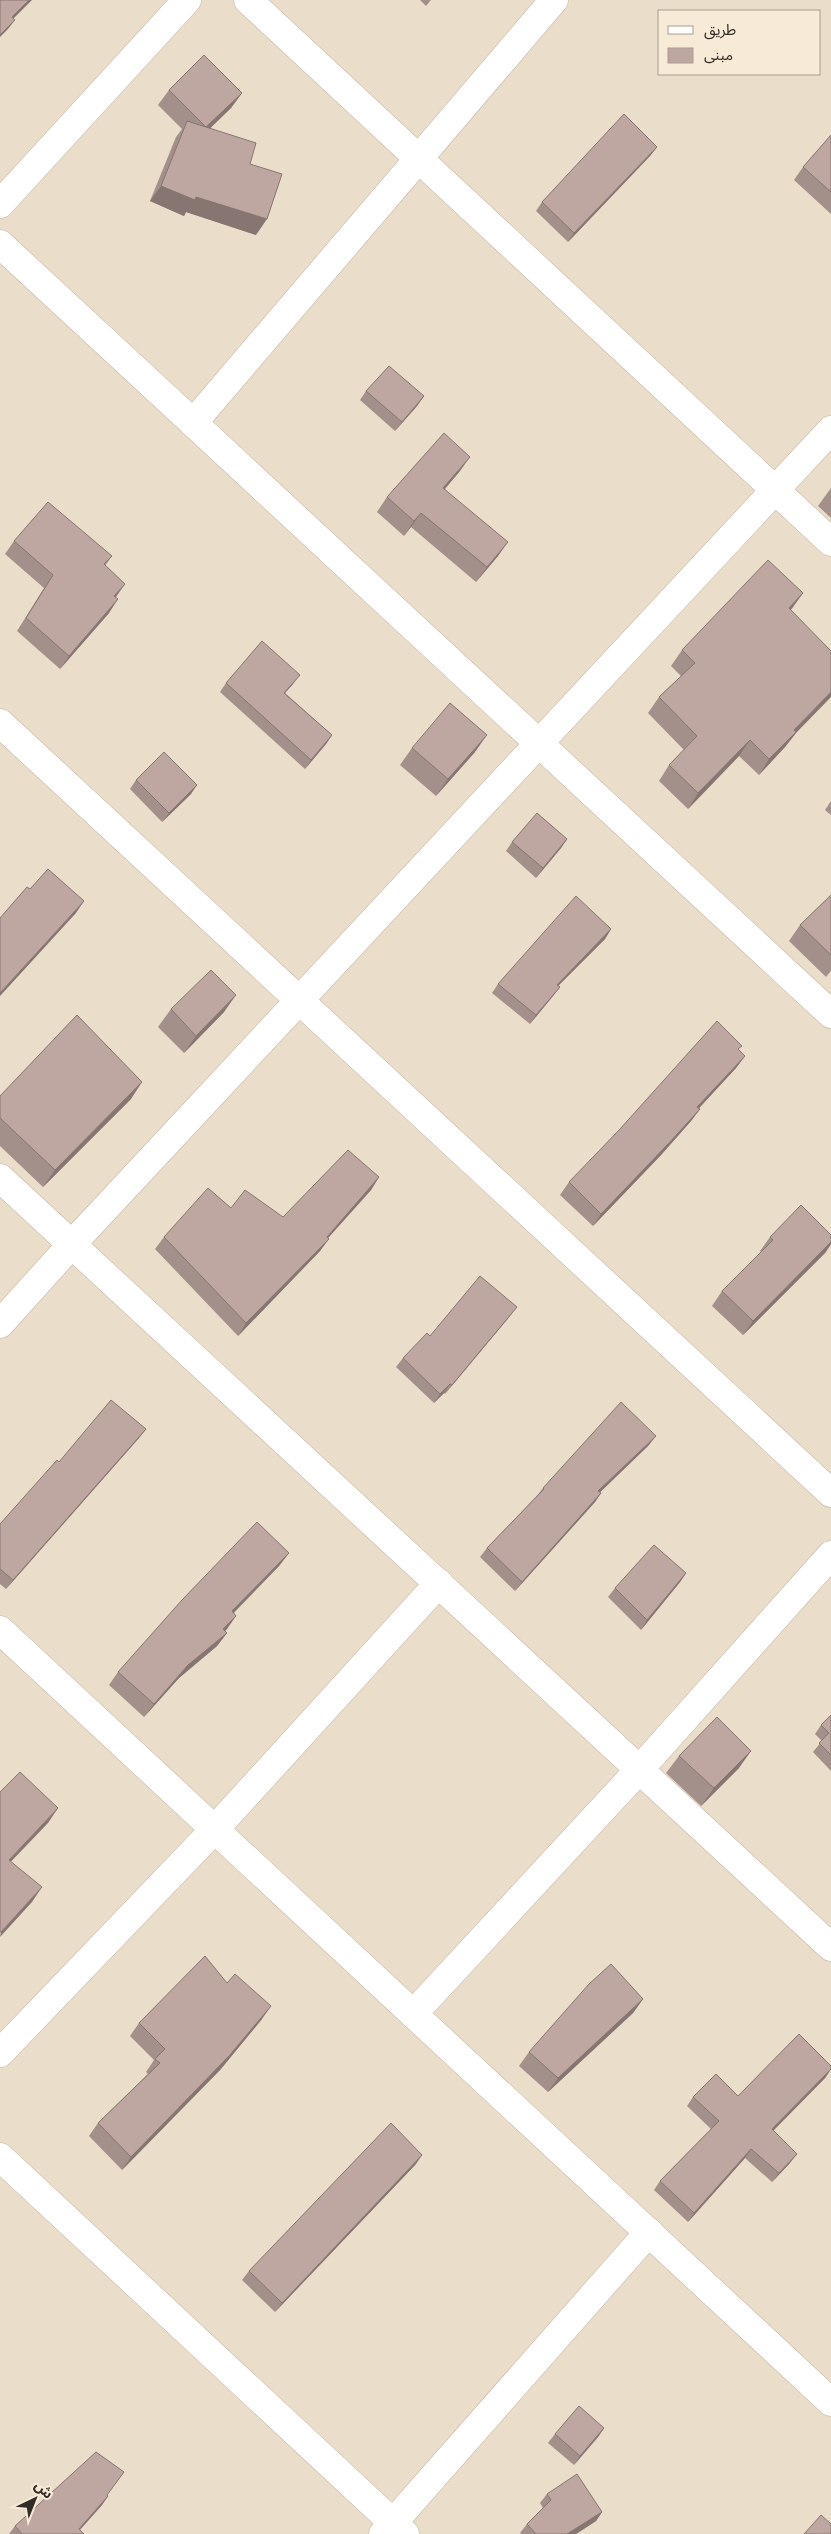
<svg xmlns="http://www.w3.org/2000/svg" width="831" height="2534" font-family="'Golos Text','Noto Sans Arabic',sans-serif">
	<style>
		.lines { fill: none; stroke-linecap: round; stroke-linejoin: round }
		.minor-casing { stroke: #c1b5a2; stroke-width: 29 }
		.minor { stroke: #fff; stroke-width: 28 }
		.wall { fill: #a4908a }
		.shaded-wall { fill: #867571 }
		.building { fill: #bfa7a1; stroke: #867571 }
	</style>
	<rect width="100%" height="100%" fill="#eaddca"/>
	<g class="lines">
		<g class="minor-casing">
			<g id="minor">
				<path d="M248 0 831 542"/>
				<path d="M0 204 187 0"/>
				<path d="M0 244 831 1014"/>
				<path d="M193 423 554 0"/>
				<path d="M0 723 831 1493"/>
				<path d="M0 1178 831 1947"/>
				<path d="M0 1324 72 1244 831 430"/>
				<path d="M0 1630 831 2402"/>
				<path d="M413 2014 639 1770 831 1555"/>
				<path d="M0 2053 215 1829 439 1583"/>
				<path d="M0 2157 405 2534"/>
				<path d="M383 2534 649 2232"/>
			</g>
		</g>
		<use href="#minor" class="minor"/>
	</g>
	<g class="wall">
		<path d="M420 0H431L426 6Z"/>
		<path d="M169 90 242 93 231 108 210 128 250 164 256 235 186 212 184 216 150 201 176 137 182 129 158 105Z"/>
		<path d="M831 135V214L794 180 803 167Z"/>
		<path d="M657 147 650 156 568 242 536 211 542 202Z"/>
		<path d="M366 391 424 396 417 406 395 431 360 400Z"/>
		<path d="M460 471 445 489 498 556 476 582 411 527 404 536 377 512 387 497Z"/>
		<path d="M831 488V518L818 506Z"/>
		<path d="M14 541 112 556 105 566 116 597 109 613 60 669 17 631 44 588 5 554Z"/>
		<path d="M803 593 791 610 796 733 785 747 759 775 739 756 688 809 659 781 669 765 684 750 648 713 659 697 681 676 671 666 682 650Z"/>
		<path d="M226 683 293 684 285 693 332 735 326 744 305 769 220 692Z"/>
		<path d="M412 748 475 752 436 796 400 765Z"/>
		<path d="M136 780 191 794 162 822 130 789Z"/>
		<path d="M831 801V815L825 810Z"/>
		<path d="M567 839 561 848 536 878 506 851 512 842Z"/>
		<path d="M831 895V971L826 977 789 941 800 925Z"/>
		<path d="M611 929 605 939 558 986 560 987 553 996 530 1024 492 993 498 984Z"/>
		<path d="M171 1009 224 1012 184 1053 158 1027Z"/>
		<path d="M739 1050 745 1056 736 1068 699 1108 700 1109 691 1121 661 1155 593 1226 560 1195 569 1182Z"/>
		<path d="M0 1096 131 1099 43 1187 0 1146Z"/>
		<path d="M379 1177 371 1190 328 1238 320 1251 238 1336 155 1249 164 1237 231 1208 283 1217Z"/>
		<path d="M831 1235V1244L825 1253 743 1335 712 1306 722 1291 761 1252 760 1251 770 1237Z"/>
		<path d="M510 1316 445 1394 444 1393 434 1403 396 1367 403 1358 430 1336Z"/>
		<path d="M146 1429 139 1438 6 1589 0 1584V1524L59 1462Z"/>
		<path d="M649 1445 600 1492 601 1493 595 1502 515 1591 480 1557 487 1548 536 1497 543 1488Z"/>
		<path d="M289 1553 279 1566 234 1613 227 1629 225 1631 227 1633 217 1646 179 1678 144 1717 109 1685 118 1672Z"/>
		<path d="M686 1573 680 1582 641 1630 608 1597 615 1588Z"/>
		<path d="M831 1715V1771L813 1752 822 1741 815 1734 821 1725Z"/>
		<path d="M679 1756 739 1768 701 1806 666 1773Z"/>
		<path d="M227 1983 262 2019 220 2070 122 2170 89 2136 98 2123 148 2074 146 2072 154 2060 130 2036 139 2023Z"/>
		<path d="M643 1999 633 2013 548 2092 519 2066 529 2052Z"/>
		<path d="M826 2077 773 2131 790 2163 772 2182 745 2158 688 2222 654 2190 660 2181 711 2129 687 2106 693 2097 738 2096Z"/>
		<path d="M416 2164 275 2312 242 2280 249 2271Z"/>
		<path d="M604 2428 598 2437 574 2465 548 2443 555 2434Z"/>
		<path d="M547 2494 602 2512 596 2521 576 2534H521L520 2533 527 2524 543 2508 540 2503Z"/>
		<path d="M107 2495 108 2496 102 2505 80 2530 84 2534H9L15 2526Z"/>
	</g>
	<g class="shaded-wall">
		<path d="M29 0H32L6 26 12 17Z"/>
		<path d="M15 20 8 29 0 37V35Z"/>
		<path d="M242 93 231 108 195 143 206 127Z"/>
		<path d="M657 147 650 156 568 242 574 233Z"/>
		<path d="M161 186 196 197 267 219 256 235 186 212 184 216 150 201Z"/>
		<path d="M424 396 417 406 395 431 402 422Z"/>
		<path d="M470 457 460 471 433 502 443 488Z"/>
		<path d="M421 513 411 527 404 536 414 521Z"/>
		<path d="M508 542 498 556 476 582 487 567Z"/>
		<path d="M125 584 116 597 114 596Z"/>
		<path d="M803 593 792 608 778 623 789 608Z"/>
		<path d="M118 599 109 613 60 669 69 656Z"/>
		<path d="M300 675 293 684 277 702 284 693Z"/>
		<path d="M831 692V697L796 733 785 747 759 775 769 759 794 730Z"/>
		<path d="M332 735 326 744 305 769 311 760Z"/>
		<path d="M487 735 475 752 436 796 448 779Z"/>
		<path d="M750 740 739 756 688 809 698 793Z"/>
		<path d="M197 785 191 794 162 822 169 813Z"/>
		<path d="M567 839 561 848 536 878 543 868Z"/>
		<path d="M84 901 76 913 0 996V993Z"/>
		<path d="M611 929 605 939 550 994 557 985Z"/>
		<path d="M560 987 553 996 530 1024 536 1015Z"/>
		<path d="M236 995 224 1012 184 1053 196 1036Z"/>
		<path d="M745 1056 736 1068 689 1119 697 1107Z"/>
		<path d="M142 1082 131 1099 43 1187 55 1170Z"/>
		<path d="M700 1109 691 1121 661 1155 593 1226 601 1214Z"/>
		<path d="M379 1177 371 1190 319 1248 329 1239 320 1251 238 1336 246 1323 327 1237Z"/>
		<path d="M831 1242V1244L825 1253 743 1335 753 1321Z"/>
		<path d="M517 1307 510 1316 445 1394 452 1385Z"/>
		<path d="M450 1384 444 1393 434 1403 440 1394Z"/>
		<path d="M146 1429 139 1438 6 1589 13 1580Z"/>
		<path d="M656 1436 649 1445 592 1500 598 1491Z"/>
		<path d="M601 1493 595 1502 515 1591 522 1582Z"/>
		<path d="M289 1553 279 1566 222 1624 232 1611Z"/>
		<path d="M686 1573 680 1582 641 1630 647 1620Z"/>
		<path d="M236 1616 227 1629 214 1642 223 1629Z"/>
		<path d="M227 1633 217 1646 179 1678 144 1717 154 1704 188 1665Z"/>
		<path d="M751 1751 739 1768 701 1806 714 1788Z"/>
		<path d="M58 1808 48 1823 0 1873 9 1860Z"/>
		<path d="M42 1887 32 1902 0 1937 1 1932Z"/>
		<path d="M643 1999 633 2013 548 2092 558 2078Z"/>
		<path d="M271 2006 262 2019 220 2070 122 2170 131 2157Z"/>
		<path d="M831 2069 826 2077 766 2138 772 2129Z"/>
		<path d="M751 2149 745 2158 688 2222 694 2213Z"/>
		<path d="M797 2154 790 2163 772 2182 779 2173Z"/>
		<path d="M422 2155 416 2164 275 2312 282 2303Z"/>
		<path d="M604 2428 598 2437 574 2465 580 2456Z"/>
		<path d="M108 2496 102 2505 76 2534 79 2529Z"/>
		<path d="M602 2512 596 2521 576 2534H567Z"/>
	</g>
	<g class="building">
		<path d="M0 0H29L12 17 15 20 0 35Z"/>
		<path d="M204 55 242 93 206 127 256 143 250 164 282 174 267 219 196 197 195 200 161 186 187 121 206 127 169 90Z"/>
		<path d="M624 114 657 147 574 233 542 202Z"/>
		<path d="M831 135V192L803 167Z"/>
		<path d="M389 366 424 396 402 422 366 391Z"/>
		<path d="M444 433 470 457 443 488 508 542 487 567 421 513 414 521 387 497Z"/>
		<path d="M48 502 112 556 104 564 125 584 114 596 118 599 69 656 26 618 53 575 14 541Z"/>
		<path d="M768 560 803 593 789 608 831 651V692L794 730 796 732 769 759 750 740 698 793 669 765 697 736 659 697 695 663 682 650Z"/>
		<path d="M262 641 300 675 284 693 332 735 311 760 226 683Z"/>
		<path d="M450 703 487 735 448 779 412 748Z"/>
		<path d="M164 752 197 785 169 813 136 780Z"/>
		<path d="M537 813 567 839 543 868 512 842Z"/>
		<path d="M48 869 84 901 0 993V918L27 887 30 889Z"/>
		<path d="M831 895V955L800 925Z"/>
		<path d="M576 896 611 929 557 985 560 987 536 1015 498 984Z"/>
		<path d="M211 970 236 995 196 1036 171 1009Z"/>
		<path d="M77 1015 142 1082 55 1170 0 1118V1096Z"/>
		<path d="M717 1021 742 1046 738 1049 745 1056 697 1107 700 1109 669 1143 601 1214 569 1182 620 1129Z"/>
		<path d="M348 1150 379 1177 327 1237 329 1239 246 1323 164 1237 208 1188 231 1208 245 1190 283 1217Z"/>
		<path d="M801 1205 831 1235V1242L753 1321 722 1291 773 1240 770 1237Z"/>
		<path d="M480 1276 517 1307 452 1385 450 1384 440 1394 403 1358 427 1333 430 1336Z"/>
		<path d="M111 1400 146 1429 13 1580 0 1569V1524L57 1460 59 1462Z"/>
		<path d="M621 1402 656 1436 598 1491 601 1493 522 1582 487 1548 544 1489 543 1488Z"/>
		<path d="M257 1522 289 1553 232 1611 236 1616 223 1629 227 1633 188 1665 154 1704 118 1672 182 1600Z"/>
		<path d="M654 1545 686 1573 647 1620 615 1588Z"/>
		<path d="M831 1715V1755L819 1743 829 1733 821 1725Z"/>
		<path d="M717 1717 751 1751 714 1788 679 1756Z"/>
		<path d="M20 1772 58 1808 9 1860 42 1887 1 1932H0V1792Z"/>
		<path d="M205 1956 227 1983 235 1974 271 2006 229 2056 131 2157 98 2123 160 2063 155 2059 165 2049 139 2023Z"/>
		<path d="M611 1964 643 1999 558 2078 529 2052 589 1984Z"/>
		<path d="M799 2034 831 2066V2069L772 2129 797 2154 779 2173 751 2149 694 2213 660 2181 719 2121 693 2097 716 2074 738 2096Z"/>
		<path d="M391 2123 422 2155 282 2303 249 2271Z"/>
		<path d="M579 2406 604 2428 580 2456 555 2434Z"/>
		<path d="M96 2452 124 2472 107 2495 108 2496 79 2529 84 2534H22L15 2526Z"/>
		<path d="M577 2474 602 2512 567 2534H536L527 2524 551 2500 547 2494Z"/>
		<path d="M821 2515 831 2524V2534H804Z"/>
	</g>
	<rect x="658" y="10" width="162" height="65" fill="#f7ead7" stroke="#a89e90"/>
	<rect x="668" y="26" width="25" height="8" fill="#ffffff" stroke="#a89e90"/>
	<text x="704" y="35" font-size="15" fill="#312c25">طريق</text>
	<rect x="668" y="48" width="25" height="15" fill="#bfa7a1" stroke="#a89e90"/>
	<text x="704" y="60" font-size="15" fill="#312c25">مبنى</text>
	<g transform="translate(35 2499) rotate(43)" stroke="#f7ead7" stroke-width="4" paint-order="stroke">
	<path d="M0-4L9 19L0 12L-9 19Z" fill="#312c25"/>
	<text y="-8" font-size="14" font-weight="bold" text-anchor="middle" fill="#312c25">ش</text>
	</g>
</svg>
